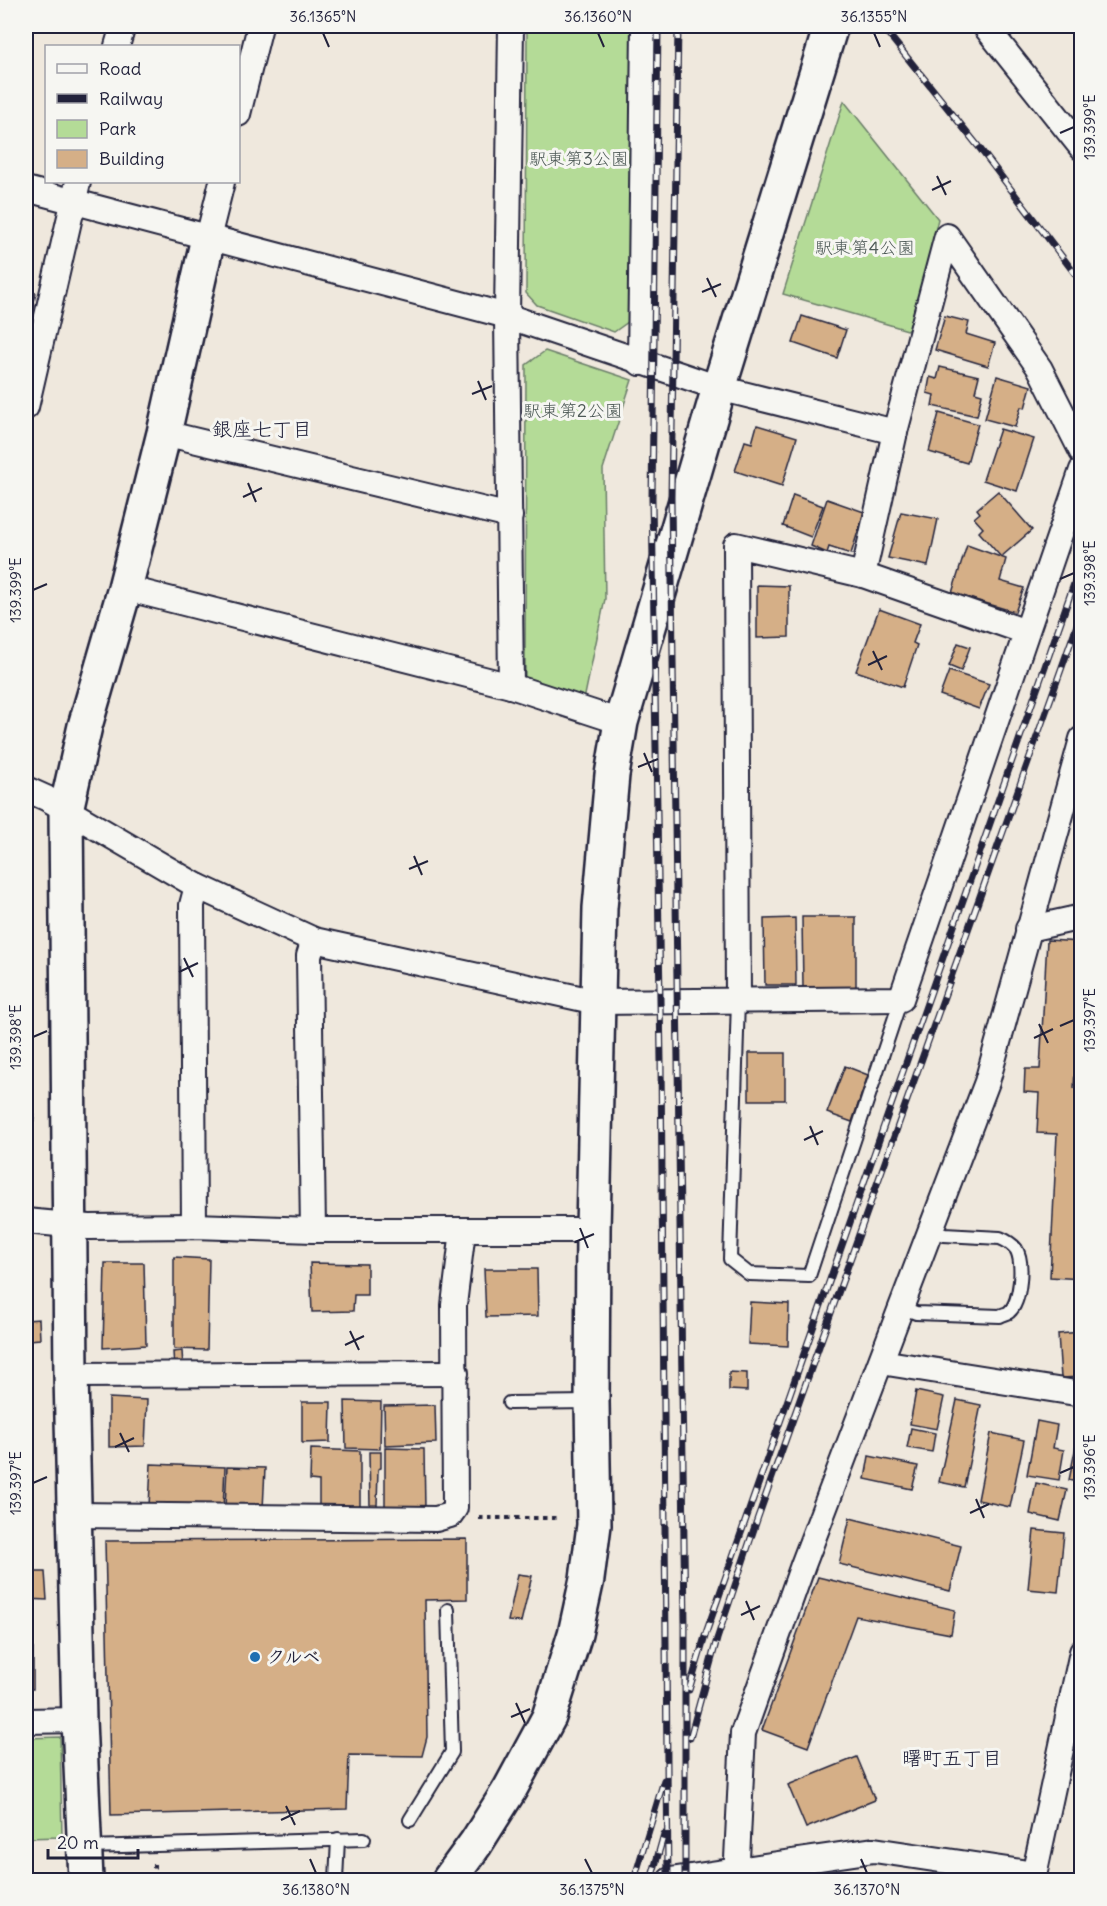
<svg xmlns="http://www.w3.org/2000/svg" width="1107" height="1906" font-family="Delius,'Klee One',sans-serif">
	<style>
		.green { fill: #b4db97; stroke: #6b7e69; stroke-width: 1.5 }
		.building { fill: #d5af87; stroke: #22223b; stroke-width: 1.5 }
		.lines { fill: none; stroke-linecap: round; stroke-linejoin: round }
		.lane-casing { stroke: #22223b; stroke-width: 16 }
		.street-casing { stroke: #22223b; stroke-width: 28 }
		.secondary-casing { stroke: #22223b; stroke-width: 38 }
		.path { stroke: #22223b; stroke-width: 4; stroke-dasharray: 4.5 4.5; stroke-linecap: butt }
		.lane { stroke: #f6f6f2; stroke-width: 12 }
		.street { stroke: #f6f6f2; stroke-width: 24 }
		.secondary { stroke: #f6f6f2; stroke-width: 33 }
		.rail-casing { stroke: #22223b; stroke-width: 7 }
		.rail { stroke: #f6f6f2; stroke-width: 4.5; stroke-dasharray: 14; stroke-linecap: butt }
		.ticks { fill: none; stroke: #22223b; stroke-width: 2 }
		.poi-dot { fill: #1f6fb2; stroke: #f6f6f2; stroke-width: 2 }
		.labels { text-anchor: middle; stroke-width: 6; stroke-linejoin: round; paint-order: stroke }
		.park-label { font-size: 18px; fill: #4e5a57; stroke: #f6f6f2 }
		.poi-label { font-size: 18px; font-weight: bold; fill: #22223b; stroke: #f6f6f2; text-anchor: start }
		.neighbourhood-label { font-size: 20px; fill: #22223b; stroke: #f6f6f2 }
		.neatline { fill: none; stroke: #22223b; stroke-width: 2 }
		.ticks-label { font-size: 15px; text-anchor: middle; fill: #22223b }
	</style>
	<rect width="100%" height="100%" fill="#efe8dd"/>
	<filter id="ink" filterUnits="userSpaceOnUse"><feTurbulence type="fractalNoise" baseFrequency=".0167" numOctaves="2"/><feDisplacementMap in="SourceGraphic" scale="12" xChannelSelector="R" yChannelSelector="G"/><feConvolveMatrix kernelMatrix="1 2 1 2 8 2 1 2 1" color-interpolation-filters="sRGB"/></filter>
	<g filter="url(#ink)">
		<g class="green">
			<path d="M527 26H633L632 319 614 332 537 305 526 293Z"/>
			<path d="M844 101 938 219 911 331 783 294Z"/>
			<path d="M545 351 632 380 603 469 605 599 584 700 525 684 526 365Z"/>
			<path d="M60 1737 62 1837 26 1838V1738Z"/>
		</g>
		<g class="building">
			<path d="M26 291 36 293 26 336Z"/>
			<path d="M802 316 846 330 837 358 793 343Z"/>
			<path d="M945 316 969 322 966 334 995 343 988 366 935 350Z"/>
			<path d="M940 367 979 376 975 392 982 394 977 416 932 406 934 395 927 393 930 377 937 379Z"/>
			<path d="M997 376 1031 386 1025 408 1021 407 1015 427 985 419Z"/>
			<path d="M939 413 978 424 967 463 929 452Z"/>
			<path d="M757 425 797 437 782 486 735 471 745 441 752 443Z"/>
			<path d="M1000 429 1034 439 1017 491 983 480Z"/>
			<path d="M998 491 1032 530 1001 557 979 532 983 528 974 518 980 513 977 509Z"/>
			<path d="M793 495 823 506 811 537 783 526Z"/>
			<path d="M827 499 864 512 851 554 829 547 827 553 811 546Z"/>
			<path d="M901 512 938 519 928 566 888 558Z"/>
			<path d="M967 545 1006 559 1000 581 1024 588 1015 612 952 593Z"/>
			<path d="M757 585 789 586V637L757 638Z"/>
			<path d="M879 609 920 624 913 643 917 645 903 687 856 671Z"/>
			<path d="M958 643 970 647 961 671 949 666Z"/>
			<path d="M949 671 989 684 979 709 940 695Z"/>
			<path d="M802 917H856V987L803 988Z"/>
			<path d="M795 918 796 985H765L764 919Z"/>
			<path d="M1047 940 1082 942V1070L1075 1069 1074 1088 1082 1089V1279L1050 1277 1057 1134 1037 1133 1039 1093 1024 1092 1025 1069H1040Z"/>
			<rect x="749" y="1053" width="36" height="47"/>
			<path d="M26 1059H29L34 1120 26 1121Z"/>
			<path d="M845 1066 868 1075 852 1122 827 1113Z"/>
			<path d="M174 1257 209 1259 207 1350 174 1349Z"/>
			<path d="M105 1263H144L146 1345 103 1348Z"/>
			<path d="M310 1263 367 1264V1295H354L353 1311 312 1312Z"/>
			<path d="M484 1269H537L538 1316 486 1317Z"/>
			<path d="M750 1302 789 1304 788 1346 748 1344Z"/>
			<path d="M39 1319 40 1339 29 1340 27 1320Z"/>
			<path d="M1081 1332 1082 1377 1061 1378 1058 1334Z"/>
			<path d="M182 1351 183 1367H174L173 1352Z"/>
			<path d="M729 1372 747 1373V1391L729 1390Z"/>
			<path d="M916 1391 944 1397 937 1429 910 1424Z"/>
			<path d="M109 1398 147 1400 145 1446 109 1447Z"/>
			<path d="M957 1400 981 1405 964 1487 939 1482Z"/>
			<path d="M345 1401 381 1402 380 1449 346 1448Z"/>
			<path d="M302 1402H331L330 1442 302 1443Z"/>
			<path d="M435 1405 436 1443 385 1445 384 1406Z"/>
			<path d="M1037 1421 1057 1425 1053 1448 1064 1450 1059 1480 1027 1475Z"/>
			<path d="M911 1428 935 1433 932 1452 907 1448Z"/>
			<path d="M1079 1431H1082V1483L1069 1480Z"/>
			<path d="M991 1433 1024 1440 1010 1507 978 1500Z"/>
			<path d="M385 1448 424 1449 425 1509 385 1510Z"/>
			<path d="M311 1449 360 1451V1509L319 1508V1481L310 1480Z"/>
			<path d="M369 1452H381V1468L378 1469 377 1506H370Z"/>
			<path d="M869 1456 918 1466 912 1489 865 1479Z"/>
			<path d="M151 1464 225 1467 223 1509 149 1507Z"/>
			<path d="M227 1467 265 1468 263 1509 225 1507Z"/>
			<path d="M1036 1483 1067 1490 1060 1521 1030 1514Z"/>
			<path d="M850 1518 961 1546 950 1591 839 1564Z"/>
			<path d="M1034 1530 1064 1533 1058 1592 1028 1589Z"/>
			<path d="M467 1539V1599L425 1600 427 1737 422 1756 349 1755 347 1809 111 1815 105 1541Z"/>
			<path d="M27 1572H45L47 1600 26 1599Z"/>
			<path d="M518 1574 532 1576 521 1622 508 1621Z"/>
			<path d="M818 1577 955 1610 951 1634 856 1616 808 1747 762 1730Z"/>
			<rect x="26" y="1617" width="7" height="72"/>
			<path d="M857 1757 875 1800 806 1828 788 1785Z"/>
		</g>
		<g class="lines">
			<g class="lane-casing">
				<g id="lane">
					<path d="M738 1000 730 1259 749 1274 809 1276 901 999"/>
					<path d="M901 1307 916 1313 1000 1316C1003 1314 1007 1314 1009 1312 1021 1302 1024 1261 1016 1249 1012 1244 1005 1240 1000 1238L944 1235 931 1229"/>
					<path d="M509 1403 590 1402"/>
					<path d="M410 1820 452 1752 448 1610"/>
					<path d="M87 1847 364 1839"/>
					<path d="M336 1880 338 1839"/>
				</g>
			</g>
			<g class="street-casing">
				<g id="street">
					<path d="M985 26 1082 148"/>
					<path d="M117 46 123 26"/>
					<path d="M238 114 260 26"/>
					<path d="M26 189 507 316 719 388 895 432"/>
					<path d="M208 238 222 182"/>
					<path d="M640 363 644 26"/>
					<path d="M26 407 78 182"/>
					<path d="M164 433 510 516"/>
					<path d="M863 575 895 432 947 236 1040 369 1082 452"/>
					<path d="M125 588 511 686 621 722"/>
					<path d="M511 686 507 316 511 26"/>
					<path d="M26 789 46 798 197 886 314 940 597 1002 901 999 1082 470"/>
					<path d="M1028 929 1082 917"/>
					<path d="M738 1000 736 545 863 575 1026 632"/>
					<path d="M26 1221 89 1227 194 1226 313 1230H593"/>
					<path d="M194 1226 192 905 197 886"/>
					<path d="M313 1230 309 956 314 940"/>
					<path d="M881 1362 1082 1394"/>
					<path d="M71 1375 456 1373"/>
					<path d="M74 1515 436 1519 450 1515 455 1508 454 1305 463 1230"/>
					<path d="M26 1721 79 1720"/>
					<path d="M670 1880 874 1850 1034 1874"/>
					<path d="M736 1880 743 1733 803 1565 987 1082 1082 739"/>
					<path d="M1033 1880 1082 1652"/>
				</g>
			</g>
			<g class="secondary-casing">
				<g id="secondary">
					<path d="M86 1880 79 1720 71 1375 66 810 85 726 125 588 164 433 208 238"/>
					<path d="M449 1880 476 1843 510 1789 549 1717 575 1634 587 1579 594 1525 592 1402 593 1230 600 908 612 775 621 722 719 388 831 26"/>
				</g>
			</g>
			<g class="path">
				<path d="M479 1518H559"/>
				<path d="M154 1864V1880"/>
			</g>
			<use href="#lane" class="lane"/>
			<use href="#street" class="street"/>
			<use href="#secondary" class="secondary"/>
			<g class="rail-casing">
				<g id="rail">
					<path d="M658 26 652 499 661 1061 668 1880"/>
					<path d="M678 26 671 498 685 1625V1880"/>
					<path d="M882 26 978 146 1082 283"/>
					<path d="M689 1690 706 1633 1082 561"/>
					<path d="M690 1738 717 1639 758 1517 1082 611"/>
					<path d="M634 1880 664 1780"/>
					<path d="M651 1880 664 1834"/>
				</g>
			</g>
			<use href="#rail" class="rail"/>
		</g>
	</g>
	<path class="ticks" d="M323 33 329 47M598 33 604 47M874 33 880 47M1060 133 1074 127M937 176 946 195M932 190 951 181M707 278 716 297M702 292 721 284M478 381 486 400M472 394 492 386M248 483 256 502M243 497 262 488M1060 579 1074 573M33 590 47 584M873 651 882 670M868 665 887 656M644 753 652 772M638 767 658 759M414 856 422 875M409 869 428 861M184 958 193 977M179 972 198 963M1039 1024 1048 1043M1060 1026 1074 1020M33 1037 47 1031M1034 1038 1053 1029M810 1126 818 1145M804 1140 823 1131M580 1228 588 1248M575 1242 594 1234M350 1331 359 1350M345 1345 364 1336M120 1433 129 1452M115 1447 134 1438M1060 1473 1074 1467M33 1483 47 1477M976 1499 984 1518M970 1513 989 1504M746 1601 754 1620M741 1615 760 1606M516 1703 525 1723M511 1717 530 1709M286 1806 295 1825M281 1820 300 1811M310 1859 316 1873M585 1859 592 1873M861 1859 867 1873"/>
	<circle class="poi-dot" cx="255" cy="1657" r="6"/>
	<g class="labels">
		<g class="park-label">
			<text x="579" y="165">駅東第3公園</text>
			<text x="865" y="254">駅東第4公園</text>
			<text x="573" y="417">駅東第2公園</text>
		</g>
		<g class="poi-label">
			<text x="267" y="1663">クルベ</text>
		</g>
		<g class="neighbourhood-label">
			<text x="262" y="436">銀座七丁目</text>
			<text x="952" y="1765">曙町五丁目</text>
		</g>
	</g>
	<rect width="1107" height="1906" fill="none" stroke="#f6f6f2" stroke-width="66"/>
	<rect x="45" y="45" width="195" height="138" fill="#f6f6f2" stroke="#a1a1a9" stroke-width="1.5"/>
	<rect x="57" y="64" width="30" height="9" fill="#f6f6f2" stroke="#a1a1a9" stroke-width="1.5"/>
	<text x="99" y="75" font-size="18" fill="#22223b">Road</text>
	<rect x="57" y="94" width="30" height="9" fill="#22223b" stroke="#a1a1a9" stroke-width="1.5"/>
	<text x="99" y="105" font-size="18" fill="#22223b">Railway</text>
	<rect x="57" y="120" width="30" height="18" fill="#b4db97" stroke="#a1a1a9" stroke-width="1.5"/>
	<text x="99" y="135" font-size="18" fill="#22223b">Park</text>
	<rect x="57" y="150" width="30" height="18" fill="#d5af87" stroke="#a1a1a9" stroke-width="1.5"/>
	<text x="99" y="165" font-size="18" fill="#22223b">Building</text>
	<path d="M48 1849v9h90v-9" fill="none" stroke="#22223b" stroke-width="3"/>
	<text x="57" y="1849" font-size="18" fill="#22223b" stroke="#f6f6f2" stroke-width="4.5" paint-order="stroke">20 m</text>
	<rect x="33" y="33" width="1041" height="1840" class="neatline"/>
	<g class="ticks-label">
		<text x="323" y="22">36.1365°N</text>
		<text x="598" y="22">36.1360°N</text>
		<text x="874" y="22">36.1355°N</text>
		<text transform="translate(1090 127) rotate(-90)" y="5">139.399°E</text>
		<text transform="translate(1090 573) rotate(-90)" y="5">139.398°E</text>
		<text transform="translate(16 590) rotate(-90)" y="5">139.399°E</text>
		<text transform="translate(1090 1020) rotate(-90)" y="5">139.397°E</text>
		<text transform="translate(16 1037) rotate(-90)" y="5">139.398°E</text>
		<text transform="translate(1090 1467) rotate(-90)" y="5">139.396°E</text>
		<text transform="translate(16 1483) rotate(-90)" y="5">139.397°E</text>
		<text x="316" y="1895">36.1380°N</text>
		<text x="592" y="1895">36.1375°N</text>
		<text x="867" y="1895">36.1370°N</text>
	</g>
</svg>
